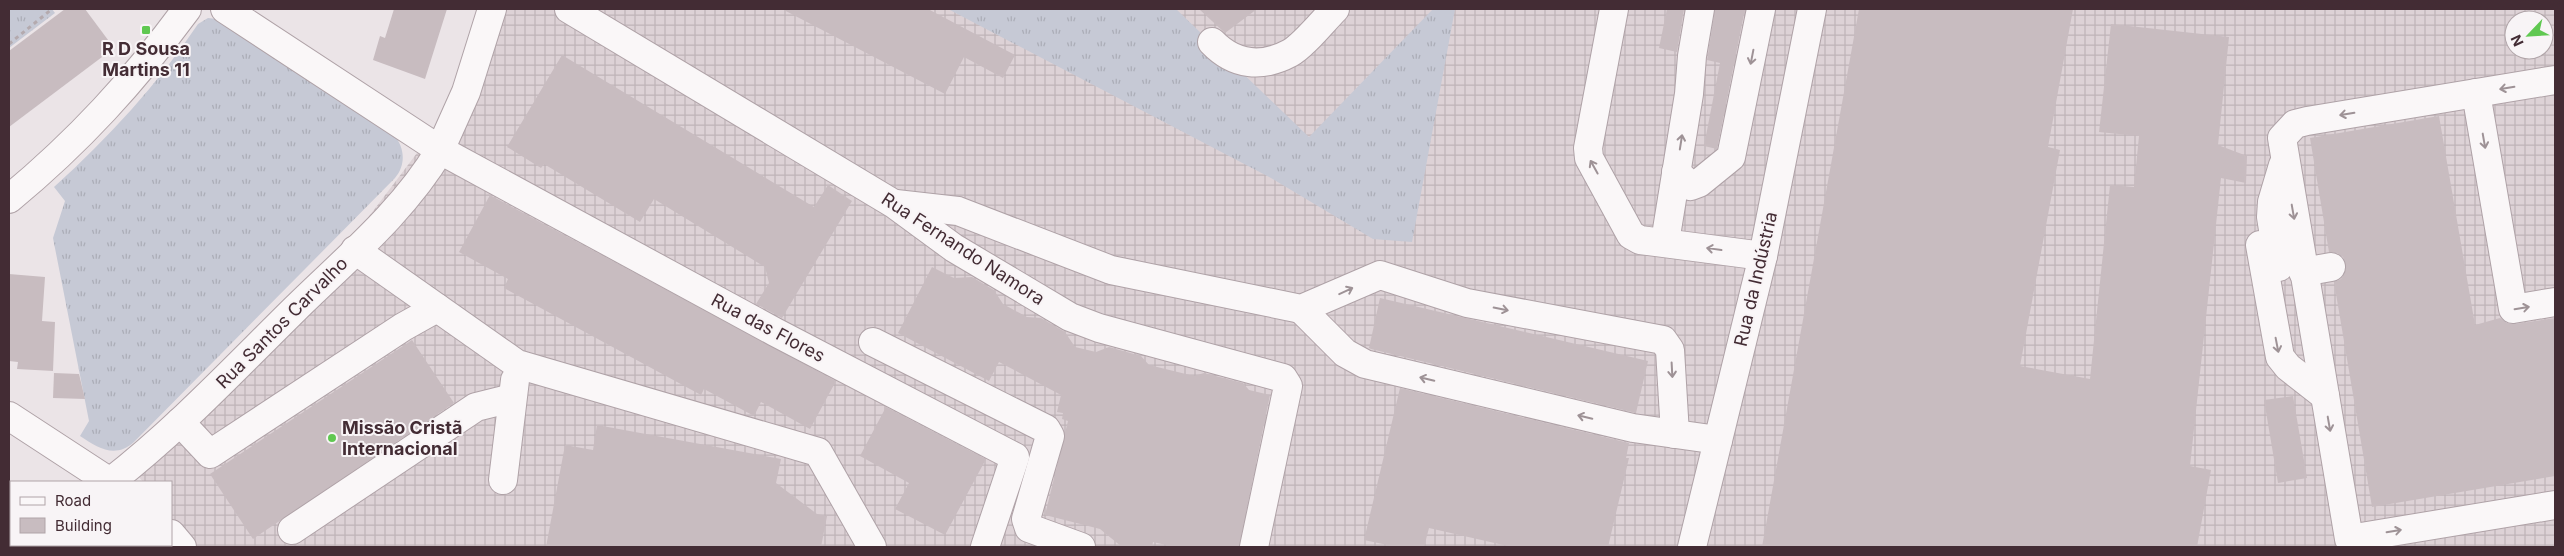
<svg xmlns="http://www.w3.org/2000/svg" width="2564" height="556" font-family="Inter,sans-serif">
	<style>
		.industrial { fill: url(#industrial-grid); fill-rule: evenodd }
		.grass { fill: url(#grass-tufts) }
		.building { fill: #c8bcc0 }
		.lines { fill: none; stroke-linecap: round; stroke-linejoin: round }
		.minor-casing { stroke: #afa2a7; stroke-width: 30 }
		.path { stroke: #b4aaae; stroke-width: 3; stroke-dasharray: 4 4; stroke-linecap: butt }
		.minor { stroke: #faf7f8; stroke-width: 28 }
		.oneway { stroke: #9e9296 }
		.poi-dot { fill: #60c851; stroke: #f8f4f6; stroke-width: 2 }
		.labels { text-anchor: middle; stroke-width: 4; stroke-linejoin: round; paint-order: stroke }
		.poi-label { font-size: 18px; font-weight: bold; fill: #432c34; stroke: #f8f4f6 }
		.street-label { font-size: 18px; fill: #432c34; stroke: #f8f4f6 }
	</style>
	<defs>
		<pattern id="industrial-grid" width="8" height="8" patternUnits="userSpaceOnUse" patternTransform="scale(1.25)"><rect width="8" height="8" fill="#ddd2d6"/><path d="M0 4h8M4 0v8" fill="none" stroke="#bfb4b8"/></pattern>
		<pattern id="grass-tufts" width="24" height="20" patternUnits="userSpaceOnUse" patternTransform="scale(1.25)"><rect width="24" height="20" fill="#c6c9d5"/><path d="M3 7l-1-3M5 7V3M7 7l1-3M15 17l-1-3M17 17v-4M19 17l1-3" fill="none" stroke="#abadb7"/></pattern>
	</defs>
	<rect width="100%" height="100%" fill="#ebe4e7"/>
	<path class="industrial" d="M480 9H2555V547H194L171 518V482H143L127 462 364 223 442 120ZM2514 20H2544V50H2514Z"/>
	<g class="grass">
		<path d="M9 9H52L55 13 9 48Z"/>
		<path d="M948 9H1176L1309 137 1433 9H1455L1412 242 1373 239 1271 178Z"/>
		<path d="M208 18 217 19 394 135C405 148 406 165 395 178L134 442C115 459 98 448 80 436L89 421 53 238 65 201 54 187C109 137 157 85 198 24Z"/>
	</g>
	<g class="building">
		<path d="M65 9H85L114 48 9 127V51Z"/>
		<path d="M394 9H447L425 79 373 60 380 36 385 38Z"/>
		<path d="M782 9H928L1015 55 1003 78 964 57 945 94Z"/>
		<path d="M1199 9H1257L1225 33Z"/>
		<path d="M1667 9H1684L1677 52 1659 48Z"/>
		<path d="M1715 9H1745L1717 149 1704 146 1720 63 1707 60Z"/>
		<path d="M1859 9H2073L2048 147 2060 150 2020 366 2090 379 2110 185 2134 187 2139 136 2099 132 2111 24 2229 37 2218 145 2247 156 2246 183 2221 178 2190 466 2211 470 2197 547H1762Z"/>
		<path d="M562 55 814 207 828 185 852 201 782 318 756 304 769 283 765 267 654 199 640 222 544 164 541 168 507 147Z"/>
		<path d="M2439 116 2475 325 2500 318 2507 323 2515 324 2555 318V476L2372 507 2334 282 2341 279 2345 273 2346 265 2343 257 2337 253 2329 252 2310 138Z"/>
		<path d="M490 195 836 381 810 429 761 402 754 416 704 389 701 395 504 288 508 279 459 252Z"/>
		<path d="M932 267 954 278 972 277 994 290 1003 304 1027 317 1041 318 1065 332 1075 347 1096 352 1109 347 1141 356 1149 365 1194 376 1204 373 1243 383 1249 390 1270 395 1239 547H1175L1153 542 1152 547H1122L1100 529 1045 515 1068 421 1062 419 1063 413 1057 412 1061 395 999 362 989 381 898 333Z"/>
		<path d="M9 274 45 277 42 321 55 322 53 371 17 369 18 362 9 361Z"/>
		<path d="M1380 298 1648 361 1636 413 1371 349 1369 348Z"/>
		<path d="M412 340 454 403 253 539 210 474Z"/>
		<path d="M54 373 79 374 85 399 53 398Z"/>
		<path d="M1400 388 1629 443 1626 458H1629L1608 547H1512L1429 528 1424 547H1397L1364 540Z"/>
		<path d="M2293 396 2307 478 2278 483 2264 400Z"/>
		<path d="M886 407 986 459 945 535 895 509 909 483 860 456Z"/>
		<path d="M597 425 781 459 776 483 817 514 827 516 821 547H546L565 445 593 450Z"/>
	</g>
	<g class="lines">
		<g class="minor-casing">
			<g id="minor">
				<path d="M225 9 440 150 466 92 492 9"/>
				<path d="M569 9 894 204 954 248 1070 317 1099 328 1283 378 1288 386 1254 547"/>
				<path d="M1614 9 1588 148 1589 158 1631 235 1640 240 1763 256"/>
				<path d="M1212 42C1235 66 1262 68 1290 53 1303 46 1324 20 1335 9"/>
				<path d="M2555 80 2307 121 2295 124 2282 138 2349 539 2555 505"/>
				<path d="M2476 93 2513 309 2555 302"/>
				<path d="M1676 172 1691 186 1699 183 1731 157 1761 9"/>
				<path d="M9 199C79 141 133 82 187 9"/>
				<path d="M896 204 958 211 1111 270 1301 309 1380 275 1467 303 1663 340 1670 350 1675 434"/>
				<path d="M1665 242 1689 94 1692 56 1700 9"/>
				<path d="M2260 245 2280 357 2288 367 2325 396"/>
				<path d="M355 250 517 364 818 452 872 547"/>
				<path d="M2279 267 2271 217 2272 202 2283 165"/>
				<path d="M2303 272 2331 267"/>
				<path d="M1301 309 1345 353 1365 364 1633 428 1718 440"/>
				<path d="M873 342 1046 429 1050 436 1026 519 1029 528 1081 547"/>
				<path d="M9 416 110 482"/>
				<path d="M180 422 210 454 403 327 437 308"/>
				<path d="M503 480 515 380"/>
				<path d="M110 482C177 430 235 368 295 309 346 259 404 211 440 150L775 332 1015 457 985 547"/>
				<path d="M292 530 476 407 512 398"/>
				<path d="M171 534 182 547"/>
				<path d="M1692 547 1763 256 1812 9"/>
			</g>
		</g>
		<path class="path" d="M9 44 52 9"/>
		<use href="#minor" class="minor"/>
	</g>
	<defs><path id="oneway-shaft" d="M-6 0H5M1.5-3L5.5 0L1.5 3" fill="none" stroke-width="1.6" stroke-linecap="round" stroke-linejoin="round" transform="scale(1.25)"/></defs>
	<g class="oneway">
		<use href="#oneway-shaft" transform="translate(1752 57) rotate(101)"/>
		<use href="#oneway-shaft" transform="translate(2507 88) rotate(171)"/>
		<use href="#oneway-shaft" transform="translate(2347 114) rotate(171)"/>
		<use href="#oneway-shaft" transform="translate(2484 141) rotate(80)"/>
		<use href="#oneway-shaft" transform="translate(1681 142) rotate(-81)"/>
		<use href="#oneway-shaft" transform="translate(1594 167) rotate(-119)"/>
		<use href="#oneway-shaft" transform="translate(2293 212) rotate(80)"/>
		<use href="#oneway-shaft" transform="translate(1714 249) rotate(-172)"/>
		<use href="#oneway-shaft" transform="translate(1346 291) rotate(-25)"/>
		<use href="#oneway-shaft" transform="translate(2522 308) rotate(-9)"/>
		<use href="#oneway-shaft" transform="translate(1501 309) rotate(11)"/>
		<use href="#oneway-shaft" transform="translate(2277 345) rotate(79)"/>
		<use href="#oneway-shaft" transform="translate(1672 370) rotate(87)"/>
		<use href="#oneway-shaft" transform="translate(1427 379) rotate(-167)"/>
		<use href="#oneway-shaft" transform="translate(1585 417) rotate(-167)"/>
		<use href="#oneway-shaft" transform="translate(2329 424) rotate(80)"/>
		<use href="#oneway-shaft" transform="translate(2394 531) rotate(-9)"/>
	</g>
	<g class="poi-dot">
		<rect x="141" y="25" width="10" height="10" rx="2.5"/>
		<circle cx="332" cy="438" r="5"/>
	</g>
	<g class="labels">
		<g class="poi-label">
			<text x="146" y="55">R D Sousa<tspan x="146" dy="21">Martins 11</tspan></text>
			<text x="342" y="434" text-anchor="start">Missão Cristã<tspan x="342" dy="21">Internacional</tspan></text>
		</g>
		<g class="street-label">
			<text transform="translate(963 249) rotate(33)" y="6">Rua Fernando Namora</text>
			<text transform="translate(1756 279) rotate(-77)" y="6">Rua da Indústria</text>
			<text transform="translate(282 323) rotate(-45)" y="6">Rua Santos Carvalho</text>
			<text transform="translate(768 328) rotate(28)" y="6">Rua das Flores</text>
		</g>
	</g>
	<rect width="2564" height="556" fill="none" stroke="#432c34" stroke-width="20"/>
	<rect x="10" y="481" width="162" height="65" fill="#f8f4f6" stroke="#b0a4a8"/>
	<rect x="20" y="497" width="25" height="8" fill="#faf7f8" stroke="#b0a4a8"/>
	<text x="55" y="506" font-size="15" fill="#432c34">Road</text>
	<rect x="20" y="518" width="25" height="15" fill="#c8bcc0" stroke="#b0a4a8"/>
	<text x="55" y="531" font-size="15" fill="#432c34">Building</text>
	<g transform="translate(2529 35) rotate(245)"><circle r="24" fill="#f8f4f6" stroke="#b0a4a8"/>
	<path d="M0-4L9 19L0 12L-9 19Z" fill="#60c851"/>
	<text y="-8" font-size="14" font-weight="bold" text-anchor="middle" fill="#432c34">N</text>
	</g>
</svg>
